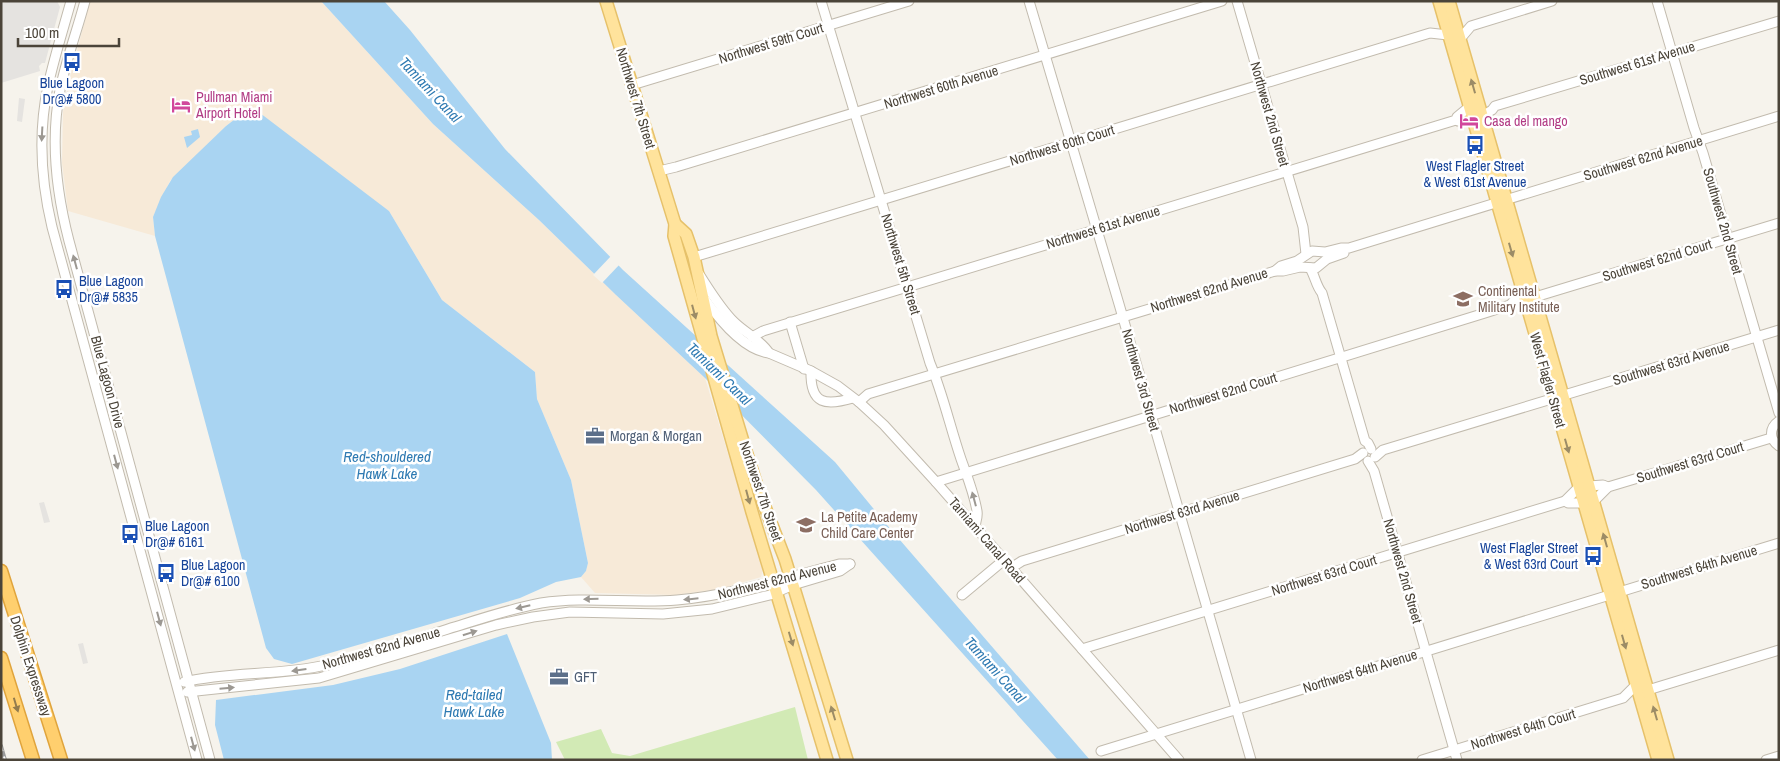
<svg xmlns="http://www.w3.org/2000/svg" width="1780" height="761" font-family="'Archivo Narrow',sans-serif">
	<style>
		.commercial { fill: #f7ead8 }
		.green { fill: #d2eab5 }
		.parking { fill: #e5e3e0 }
		.water { fill: #a9d4f2 }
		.pier { fill: #f6f3ec }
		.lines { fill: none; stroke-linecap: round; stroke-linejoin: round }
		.minor-casing { stroke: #c2bbae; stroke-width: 11 }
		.major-casing { stroke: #e6c16a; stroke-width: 14 }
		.highway-casing { stroke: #e0a43c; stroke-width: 15 }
		.minor { stroke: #fff; stroke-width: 9 }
		.major { stroke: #ffe39c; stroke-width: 11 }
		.highway { stroke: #ffcf6e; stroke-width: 12 }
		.rail-casing { stroke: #9a9a9a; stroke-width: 4 }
		.rail { stroke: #fff; stroke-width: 2; stroke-dasharray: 5.5; stroke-linecap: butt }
		.oneway { fill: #9c8c66 }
		.oneway2 { fill: #9c9892 }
		.oneway3 { fill: #937c4e }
		.labels { text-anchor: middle; stroke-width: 5; stroke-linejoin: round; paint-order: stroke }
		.street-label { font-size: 14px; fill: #4b4439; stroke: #fff }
		.transit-label { font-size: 14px; fill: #164399; stroke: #fff; text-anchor: start }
		.hotel-label { font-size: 14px; fill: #b23c85; stroke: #fff; text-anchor: start }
		.education-label { font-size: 14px; fill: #785e54; stroke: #fff; text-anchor: start }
		.service-label { font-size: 14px; fill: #4e5e75; stroke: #fff; text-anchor: start }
		.water-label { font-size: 15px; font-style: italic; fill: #2e7ab2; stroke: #fff }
	</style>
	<rect width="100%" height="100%" fill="#f6f3ec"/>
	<path class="commercial" d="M90 1H321L433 124 539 220 616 295 705 378 763 569 761 577 720 589 675 595 595 593 581 577 586 571 588 563 571 480 537 399 535 372 442 300 389 211 243 113 226 126 170 181 153 217 155 236 68 211 62 163 63 112 69 81Z"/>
	<path class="green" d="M795 707 808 760H565L556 742 601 729 612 753 630 756Z"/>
	<g class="parking">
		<path d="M14 1H57L60 7 45 63H42L39 66 40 71 1 83V3Z"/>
		<path d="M19 98 25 99 22 122 17 121Z"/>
		<path d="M44 502 50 522 44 523 39 503Z"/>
		<path d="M83 643 88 663 83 664 78 644Z"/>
	</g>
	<g class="water">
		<path d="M321 1H384L410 30 505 149 623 270 835 462 887 525 1090 760H1058L816 490 705 378 616 295 539 220 433 124Z"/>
		<path d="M256 110 389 211 442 300 535 372 537 399 571 480 588 563 586 571 581 577 556 582 520 598 292 664 274 659 266 648 155 236 153 217 161 197 173 177 226 126 243 113Z"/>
		<path d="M198 129 200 137 187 148 184 137 192 135 191 131Z"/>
		<path d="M507 634 551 743 552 760H224L215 725 216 700 333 685 400 669Z"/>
	</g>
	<path class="pier" d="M612 255 620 264 602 283 593 275Z"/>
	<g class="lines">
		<g class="minor-casing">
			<g id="minor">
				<path d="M71 1C63 30 54 58 48 86 38 133 41 181 52 227L197 760"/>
				<path d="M85 1C77 31 66 60 60 90 50 141 56 191 69 241L210 760"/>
				<path d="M821 1 930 363C943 394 950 427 961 459 967 476 974 493 977 511 978 517 976 521 975 526"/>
				<path d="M1029 1 1119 304 1251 760"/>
				<path d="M1237 1 1303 227 1306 254"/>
				<path d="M1657 1 1694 128 1703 153 1779 413"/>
				<path d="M1460 39 1471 26 1552 1"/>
				<path d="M632 85 909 1"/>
				<path d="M1482 116 1492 110 1495 106 1779 21"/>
				<path d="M1456 120 1458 121 1474 122"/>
				<path d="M659 171 676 167 1222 1"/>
				<path d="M694 257 1430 33 1448 35"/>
				<path d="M1310 268C1315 276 1316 286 1322 293L1365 441 1368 443 1371 449"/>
				<path d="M1275 271 1281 266 1297 261 1312 251 1325 252 1341 248H1349L1779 116"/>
				<path d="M699 274C710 291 720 308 734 322 745 333 761 340 769 353"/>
				<path d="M1535 297 1779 223"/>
				<path d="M704 298C718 318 744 350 769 353L811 371 838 386 859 402 884 425 936 482 1179 760"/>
				<path d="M790 322 804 369"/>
				<path d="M752 337 763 331 1456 120 1457 117 1469 107"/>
				<path d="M811 371C810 405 826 406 853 398"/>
				<path d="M859 402 868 394 1275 271H1283L1300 267 1316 268 1327 259 1344 253"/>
				<path d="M1779 421C1769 428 1769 439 1779 446"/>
				<path d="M1375 457 1383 450 1779 330"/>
				<path d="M1368 461 1374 471 1457 760"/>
				<path d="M936 482 1485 313 1510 305 1523 292"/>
				<path d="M1589 486 1603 485 1608 487"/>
				<path d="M1565 501 1568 503H1584"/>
				<path d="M1593 502 1608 487 1771 438"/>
				<path d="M1011 568 1022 561 1355 459 1363 453"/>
				<path d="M962 595 1004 560"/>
				<path d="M1082 649 1565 501 1579 487"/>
				<path d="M184 682C230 671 279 676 326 665 373 655 418 638 464 624 489 616 515 608 541 603 587 596 631 604 677 600 732 595 785 578 839 564H850"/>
				<path d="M1648 690 1779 650"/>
				<path d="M187 692 319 678 496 625 533 617 570 612 663 614 712 609 770 595 793 585 840 571 850 564"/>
				<path d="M1101 751 1779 543"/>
				<path d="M1422 760 1623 698 1636 685"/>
				<path d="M1766 760 1779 756"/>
			</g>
		</g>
		<g class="major-casing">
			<g id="major">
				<path d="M606 1 675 224 674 236 752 512 827 760"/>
				<path d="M1439 1 1658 760"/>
				<path d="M1449 1 1668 760"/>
				<path d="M675 224 686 234 694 257 711 336 745 448 758 489 785 559 847 760"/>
			</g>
		</g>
		<g class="highway-casing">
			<g id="highway">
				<path d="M1 571 61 760"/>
				<path d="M1 658 33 760"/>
			</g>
		</g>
		<use href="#minor" class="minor"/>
		<use href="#major" class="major"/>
		<use href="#highway" class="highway"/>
		<g class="rail-casing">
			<path id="rail" d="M1 746 5 760"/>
		</g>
		<use href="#rail" class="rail"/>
	</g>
	<defs><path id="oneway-solid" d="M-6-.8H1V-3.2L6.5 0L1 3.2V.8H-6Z" transform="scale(1.25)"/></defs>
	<g class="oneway">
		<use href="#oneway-solid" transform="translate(1473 86) rotate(-106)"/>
		<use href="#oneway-solid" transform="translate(1511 250) rotate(74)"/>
		<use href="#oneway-solid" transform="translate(694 312) rotate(75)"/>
		<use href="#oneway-solid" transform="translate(1567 446) rotate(74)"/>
		<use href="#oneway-solid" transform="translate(748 497) rotate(75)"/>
		<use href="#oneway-solid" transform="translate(1605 540) rotate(-106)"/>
		<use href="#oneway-solid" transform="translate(791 639) rotate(73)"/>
		<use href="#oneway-solid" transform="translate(1624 642) rotate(74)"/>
		<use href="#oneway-solid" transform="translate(833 713) rotate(-107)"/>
		<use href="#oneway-solid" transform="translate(1655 713) rotate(-106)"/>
	</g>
	<g class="oneway2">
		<use href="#oneway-solid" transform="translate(42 134) rotate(93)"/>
		<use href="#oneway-solid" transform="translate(75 262) rotate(-105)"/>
		<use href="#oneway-solid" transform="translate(116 462) rotate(75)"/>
		<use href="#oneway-solid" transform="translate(974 499) rotate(-105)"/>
		<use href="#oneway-solid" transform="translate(591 599) rotate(179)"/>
		<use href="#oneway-solid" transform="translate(691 599) rotate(174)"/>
		<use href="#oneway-solid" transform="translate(523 607) rotate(167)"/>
		<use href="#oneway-solid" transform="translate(159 619) rotate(75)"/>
		<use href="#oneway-solid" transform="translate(470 633) rotate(-17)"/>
		<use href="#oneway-solid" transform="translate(299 670) rotate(172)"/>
		<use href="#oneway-solid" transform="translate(227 688) rotate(-5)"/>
		<use href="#oneway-solid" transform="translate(193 744) rotate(75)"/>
	</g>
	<use class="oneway3" href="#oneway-solid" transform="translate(16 705) rotate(73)"/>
	<defs>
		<g id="bus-bare" transform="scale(1.5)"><path d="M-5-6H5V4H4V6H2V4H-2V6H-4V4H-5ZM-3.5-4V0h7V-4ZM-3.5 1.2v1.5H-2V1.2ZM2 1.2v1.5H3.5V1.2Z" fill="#1a4fb4" stroke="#fff" stroke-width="2.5" paint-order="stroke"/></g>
		<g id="hotel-bare" transform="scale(1.5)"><path d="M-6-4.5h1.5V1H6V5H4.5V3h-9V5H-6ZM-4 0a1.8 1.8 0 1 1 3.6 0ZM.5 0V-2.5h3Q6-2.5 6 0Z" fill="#d1479c" stroke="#fff" stroke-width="2.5" paint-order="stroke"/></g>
		<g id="school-bare" transform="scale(1.5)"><path d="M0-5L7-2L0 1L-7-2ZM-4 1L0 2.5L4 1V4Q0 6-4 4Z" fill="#8d6e63" stroke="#fff" stroke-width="2.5" paint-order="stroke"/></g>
		<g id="office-bare" transform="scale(1.5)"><path d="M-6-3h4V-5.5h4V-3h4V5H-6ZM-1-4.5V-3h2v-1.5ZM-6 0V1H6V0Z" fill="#5c6f8a" stroke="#fff" stroke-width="2.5" paint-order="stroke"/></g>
	</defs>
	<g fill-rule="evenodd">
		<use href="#bus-bare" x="72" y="62"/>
		<use href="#hotel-bare" x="181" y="105"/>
		<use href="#hotel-bare" x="1469" y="121"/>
		<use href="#bus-bare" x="1475" y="145"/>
		<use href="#bus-bare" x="64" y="289"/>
		<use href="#school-bare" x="1463" y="299"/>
		<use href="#office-bare" x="595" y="436"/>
		<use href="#school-bare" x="806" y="525"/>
		<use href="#bus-bare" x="130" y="534"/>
		<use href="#bus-bare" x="1593" y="556"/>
		<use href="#bus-bare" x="166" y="573"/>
		<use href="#office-bare" x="559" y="677"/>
	</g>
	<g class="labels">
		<g class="street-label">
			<text transform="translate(771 43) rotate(-17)" y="5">Northwest 59th Court</text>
			<text transform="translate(1637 63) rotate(-17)" y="5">Southwest 61st Avenue</text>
			<text transform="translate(941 87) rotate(-17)" y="5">Northwest 60th Avenue</text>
			<text transform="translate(636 98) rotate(73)" y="5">Northwest 7th Street</text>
			<text transform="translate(1270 114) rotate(74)" y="5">Northwest 2nd Street</text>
			<text transform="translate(1062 145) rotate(-17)" y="5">Northwest 60th Court</text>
			<text transform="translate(1643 158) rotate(-17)" y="5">Southwest 62nd Avenue</text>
			<text transform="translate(1723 221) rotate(74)" y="5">Southwest 2nd Street</text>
			<text transform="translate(1103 227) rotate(-17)" y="5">Northwest 61st Avenue</text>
			<text transform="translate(1657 260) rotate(-17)" y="5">Southwest 62nd Court</text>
			<text transform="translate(901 264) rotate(73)" y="5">Northwest 5th Street</text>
			<text transform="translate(1209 290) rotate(-17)" y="5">Northwest 62nd Avenue</text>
			<text transform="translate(1671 363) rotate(-17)" y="5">Southwest 63rd Avenue</text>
			<text transform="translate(1141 380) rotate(74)" y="5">Northwest 3rd Street</text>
			<text transform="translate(1548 380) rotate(74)" y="5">West Flagler Street</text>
			<text transform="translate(108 382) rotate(75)" y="5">Blue Lagoon Drive</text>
			<text transform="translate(1223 393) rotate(-17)" y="5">Northwest 62nd Court</text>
			<text transform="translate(1690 462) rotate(-17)" y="5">Southwest 63rd Court</text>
			<text transform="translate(761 491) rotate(71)" y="5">Northwest 7th Street</text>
			<text transform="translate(1182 512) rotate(-17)" y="5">Northwest 63rd Avenue</text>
			<text transform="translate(987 540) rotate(49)" y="5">Tamiami Canal Road</text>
			<text transform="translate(1699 567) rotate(-17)" y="5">Southwest 64th Avenue</text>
			<text transform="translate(1403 571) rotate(74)" y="5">Northwest 2nd Street</text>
			<text transform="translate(1324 575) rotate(-17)" y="5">Northwest 63rd Court</text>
			<text transform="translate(777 580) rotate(-14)" y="5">Northwest 62nd Avenue</text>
			<text transform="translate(381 648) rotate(-16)" y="5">Northwest 62nd Avenue</text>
			<text transform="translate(31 666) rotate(72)" y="5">Dolphin Expressway</text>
			<text transform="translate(1360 671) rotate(-17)" y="5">Northwest 64th Avenue</text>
			<text transform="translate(1523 729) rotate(-17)" y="5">Northwest 64th Court</text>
		</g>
		<g class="transit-label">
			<text x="72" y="88" text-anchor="middle">Blue Lagoon<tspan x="72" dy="16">Dr@# 5800</tspan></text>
			<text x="1475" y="171" text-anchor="middle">West Flagler Street<tspan x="1475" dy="16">&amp; West 61st Avenue</tspan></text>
			<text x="79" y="286">Blue Lagoon<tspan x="79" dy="16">Dr@# 5835</tspan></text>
			<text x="145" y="531">Blue Lagoon<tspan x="145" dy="16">Dr@# 6161</tspan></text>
			<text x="1578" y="553" text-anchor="end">West Flagler Street<tspan x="1578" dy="16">&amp; West 63rd Court</tspan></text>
			<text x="181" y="570">Blue Lagoon<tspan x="181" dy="16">Dr@# 6100</tspan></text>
		</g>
		<g class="hotel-label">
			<text x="196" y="102">Pullman Miami<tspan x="196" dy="16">Airport Hotel</tspan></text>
			<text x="1484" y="126">Casa del mango</text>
		</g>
		<g class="education-label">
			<text x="1478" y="296">Continental<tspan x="1478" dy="16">Military Institute</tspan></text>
			<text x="821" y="522">La Petite Academy<tspan x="821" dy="16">Child Care Center</tspan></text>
		</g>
		<g class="service-label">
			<text x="610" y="441">Morgan &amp; Morgan</text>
			<text x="574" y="682">GFT</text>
		</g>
		<g class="water-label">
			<text transform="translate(430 90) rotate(47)" y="5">Tamiami Canal</text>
			<text transform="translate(719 374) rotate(44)" y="5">Tamiami Canal</text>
			<text x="387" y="462">Red-shouldered<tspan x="387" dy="17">Hawk Lake</tspan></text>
			<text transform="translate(995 670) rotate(48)" y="5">Tamiami Canal</text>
			<text x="474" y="700">Red-tailed<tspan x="474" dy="17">Hawk Lake</tspan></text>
		</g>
	</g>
	<rect width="1780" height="761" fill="none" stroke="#4b4439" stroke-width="5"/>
	<path d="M18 38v8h101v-8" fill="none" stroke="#4b4439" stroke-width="2.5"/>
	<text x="25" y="38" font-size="15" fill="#4b4439" stroke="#ffffff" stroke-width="4" paint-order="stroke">100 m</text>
</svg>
